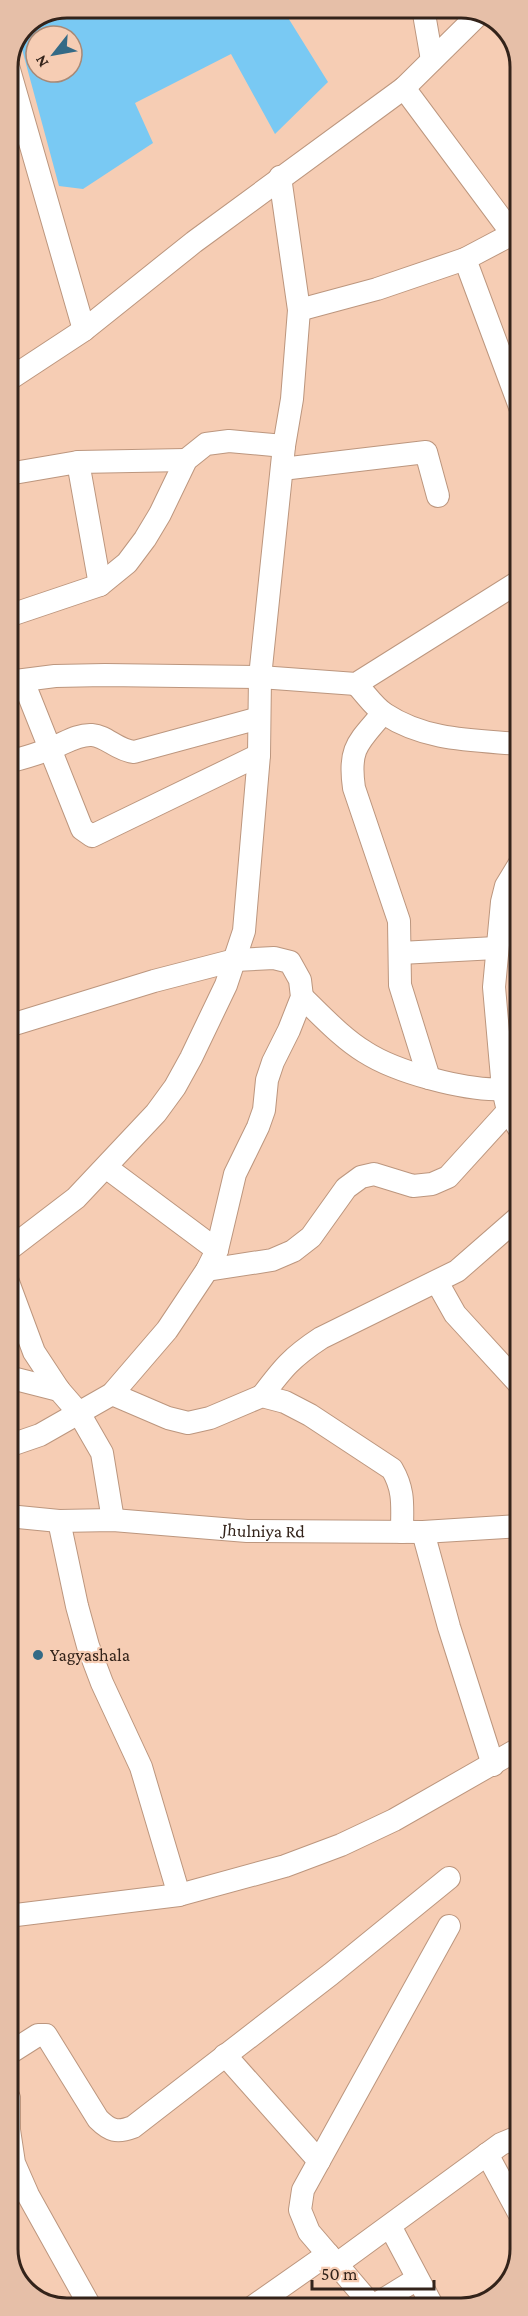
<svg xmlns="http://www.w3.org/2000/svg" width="528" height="2316" font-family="'Crimson Pro',serif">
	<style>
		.water { fill: #79c9f3; fill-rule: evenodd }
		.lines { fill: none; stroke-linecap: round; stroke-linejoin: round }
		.minor-casing { stroke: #bc967e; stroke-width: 24 }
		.minor { stroke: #fff; stroke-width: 22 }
		.poi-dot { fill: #346a86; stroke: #f6cdb4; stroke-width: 2 }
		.labels { text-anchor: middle; stroke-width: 4.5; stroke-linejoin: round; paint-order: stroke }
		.street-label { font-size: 18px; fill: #33231a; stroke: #f6cdb4 }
		.poi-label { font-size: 18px; fill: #33231a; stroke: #f6cdb4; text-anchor: start }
		.rim { fill: none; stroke: #33231a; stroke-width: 3 }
	</style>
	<rect width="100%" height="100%" fill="#f6cdb4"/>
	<path class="water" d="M67 8H282L328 82 275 134 231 54 135 103 153 143 83 189 59 186 19 38 25 25ZM36 36H72V72H36Z"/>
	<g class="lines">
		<g class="minor-casing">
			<g id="minor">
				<path d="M423 8 432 60"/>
				<path d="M8 66 84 330"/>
				<path d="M404 88 520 244"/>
				<path d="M465 259 520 407"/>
				<path d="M299 310 377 289 465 259 520 230"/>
				<path d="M8 380 84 330 194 242 404 88 480 13"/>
				<path d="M78 462 100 585"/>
				<path d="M282 469 426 452 438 496"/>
				<path d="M8 474 78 462 186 460"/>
				<path d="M8 616 100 585 127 563 145 539 160 514 186 460 206 444 229 441 284 446"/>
				<path d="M23 681 82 829 92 836 259 755"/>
				<path d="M8 682 55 676 105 675 260 677 356 684 520 581"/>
				<path d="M356 684C365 693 374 707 385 714 426 741 473 740 520 744"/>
				<path d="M383 713C359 742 348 747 354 788L399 921 400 985 429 1078"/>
				<path d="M8 762C23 758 38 754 52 748 65 743 78 734 92 735 107 736 116 750 134 752L259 718"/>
				<path d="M520 863 506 886 502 902 494 987 503 1089 508 1111 520 1130"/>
				<path d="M400 953 496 948"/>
				<path d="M302 997C322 1016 342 1038 365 1052 396 1072 465 1091 502 1089 508 1088 514 1085 520 1084"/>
				<path d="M8 1026 154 981 235 960 274 958 290 962 300 980 302 997 289 1030 273 1062 267 1080 264 1110 258 1127 235 1174 217 1250 207 1270 167 1330 112 1394 40 1435 8 1446"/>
				<path d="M107 1168 217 1250"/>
				<path d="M8 1250 76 1198 156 1113 175 1087 191 1058 226 985 244 931 259 755 260 677 284 446 292 399 299 310 280 177"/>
				<path d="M207 1270 272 1260 293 1251 311 1237 346 1188 361 1177 374 1174 413 1186 432 1184 448 1177 508 1111"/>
				<path d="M8 1282 34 1352 59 1390 79 1413 102 1453 113 1520"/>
				<path d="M437 1282 455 1314 520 1385"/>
				<path d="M8 1377 59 1390"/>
				<path d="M112 1394 168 1418 188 1423 210 1418 262 1396 285 1402 310 1415 392 1469C405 1491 402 1507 402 1532"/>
				<path d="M262 1396C283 1368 292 1357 321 1338L457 1271 520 1216"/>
				<path id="s1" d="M8 1516 59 1521 113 1520 247 1531 423 1532 520 1526"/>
				<path d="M59 1521 77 1606 88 1646 102 1683 141 1767 179 1895"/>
				<path d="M423 1532 449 1627 493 1765"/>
				<path d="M8 1916 179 1895 285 1866 341 1845 394 1820 520 1748"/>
				<path d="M8 2054 38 2035H46L98 2119C110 2131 117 2133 133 2127L331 1974 449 1878"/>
				<path d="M225 2055 319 2161"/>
				<path d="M9 2098V2130L14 2163 28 2195 91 2308"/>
				<path d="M487 2154 520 2215"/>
				<path d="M390 2226 433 2307"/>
				<path d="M337 2264 501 2144 520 2136"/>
				<path d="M373 2306 417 2279"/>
				<path d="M251 2308 328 2254"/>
				<path d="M374 2308 309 2232 300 2210 303 2190 449 1926"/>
			</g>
		</g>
		<use href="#minor" class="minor"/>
	</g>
	<circle class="poi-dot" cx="38" cy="1655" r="6"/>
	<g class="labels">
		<g class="street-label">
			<text dy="6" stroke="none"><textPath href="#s1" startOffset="256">Jhulniya Rd</textPath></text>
		</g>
		<g class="poi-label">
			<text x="50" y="1661">Yagyashala</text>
		</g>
	</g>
	<path d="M0 0H528V2316H0ZM67 18H461A49 49 0 0 1 510 67V2249A49 49 0 0 1 461 2298H67A49 49 0 0 1 18 2249V67A49 49 0 0 1 67 18Z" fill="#e6bfa8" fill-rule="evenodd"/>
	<path class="rim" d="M67 18H461A49 49 0 0 1 510 67V2249A49 49 0 0 1 461 2298H67A49 49 0 0 1 18 2249V67A49 49 0 0 1 67 18Z"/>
	<g transform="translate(54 54) rotate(239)"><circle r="28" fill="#f6cdb4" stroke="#a88976" stroke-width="1.5"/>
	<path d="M0-4.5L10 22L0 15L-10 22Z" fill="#346a86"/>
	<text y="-9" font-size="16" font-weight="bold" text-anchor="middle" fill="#33231a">N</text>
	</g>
	<path d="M312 2280v9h122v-9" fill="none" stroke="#33231a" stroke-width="3"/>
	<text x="321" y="2280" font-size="18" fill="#33231a" stroke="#f6cdb4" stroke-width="4.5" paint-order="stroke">50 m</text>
</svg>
